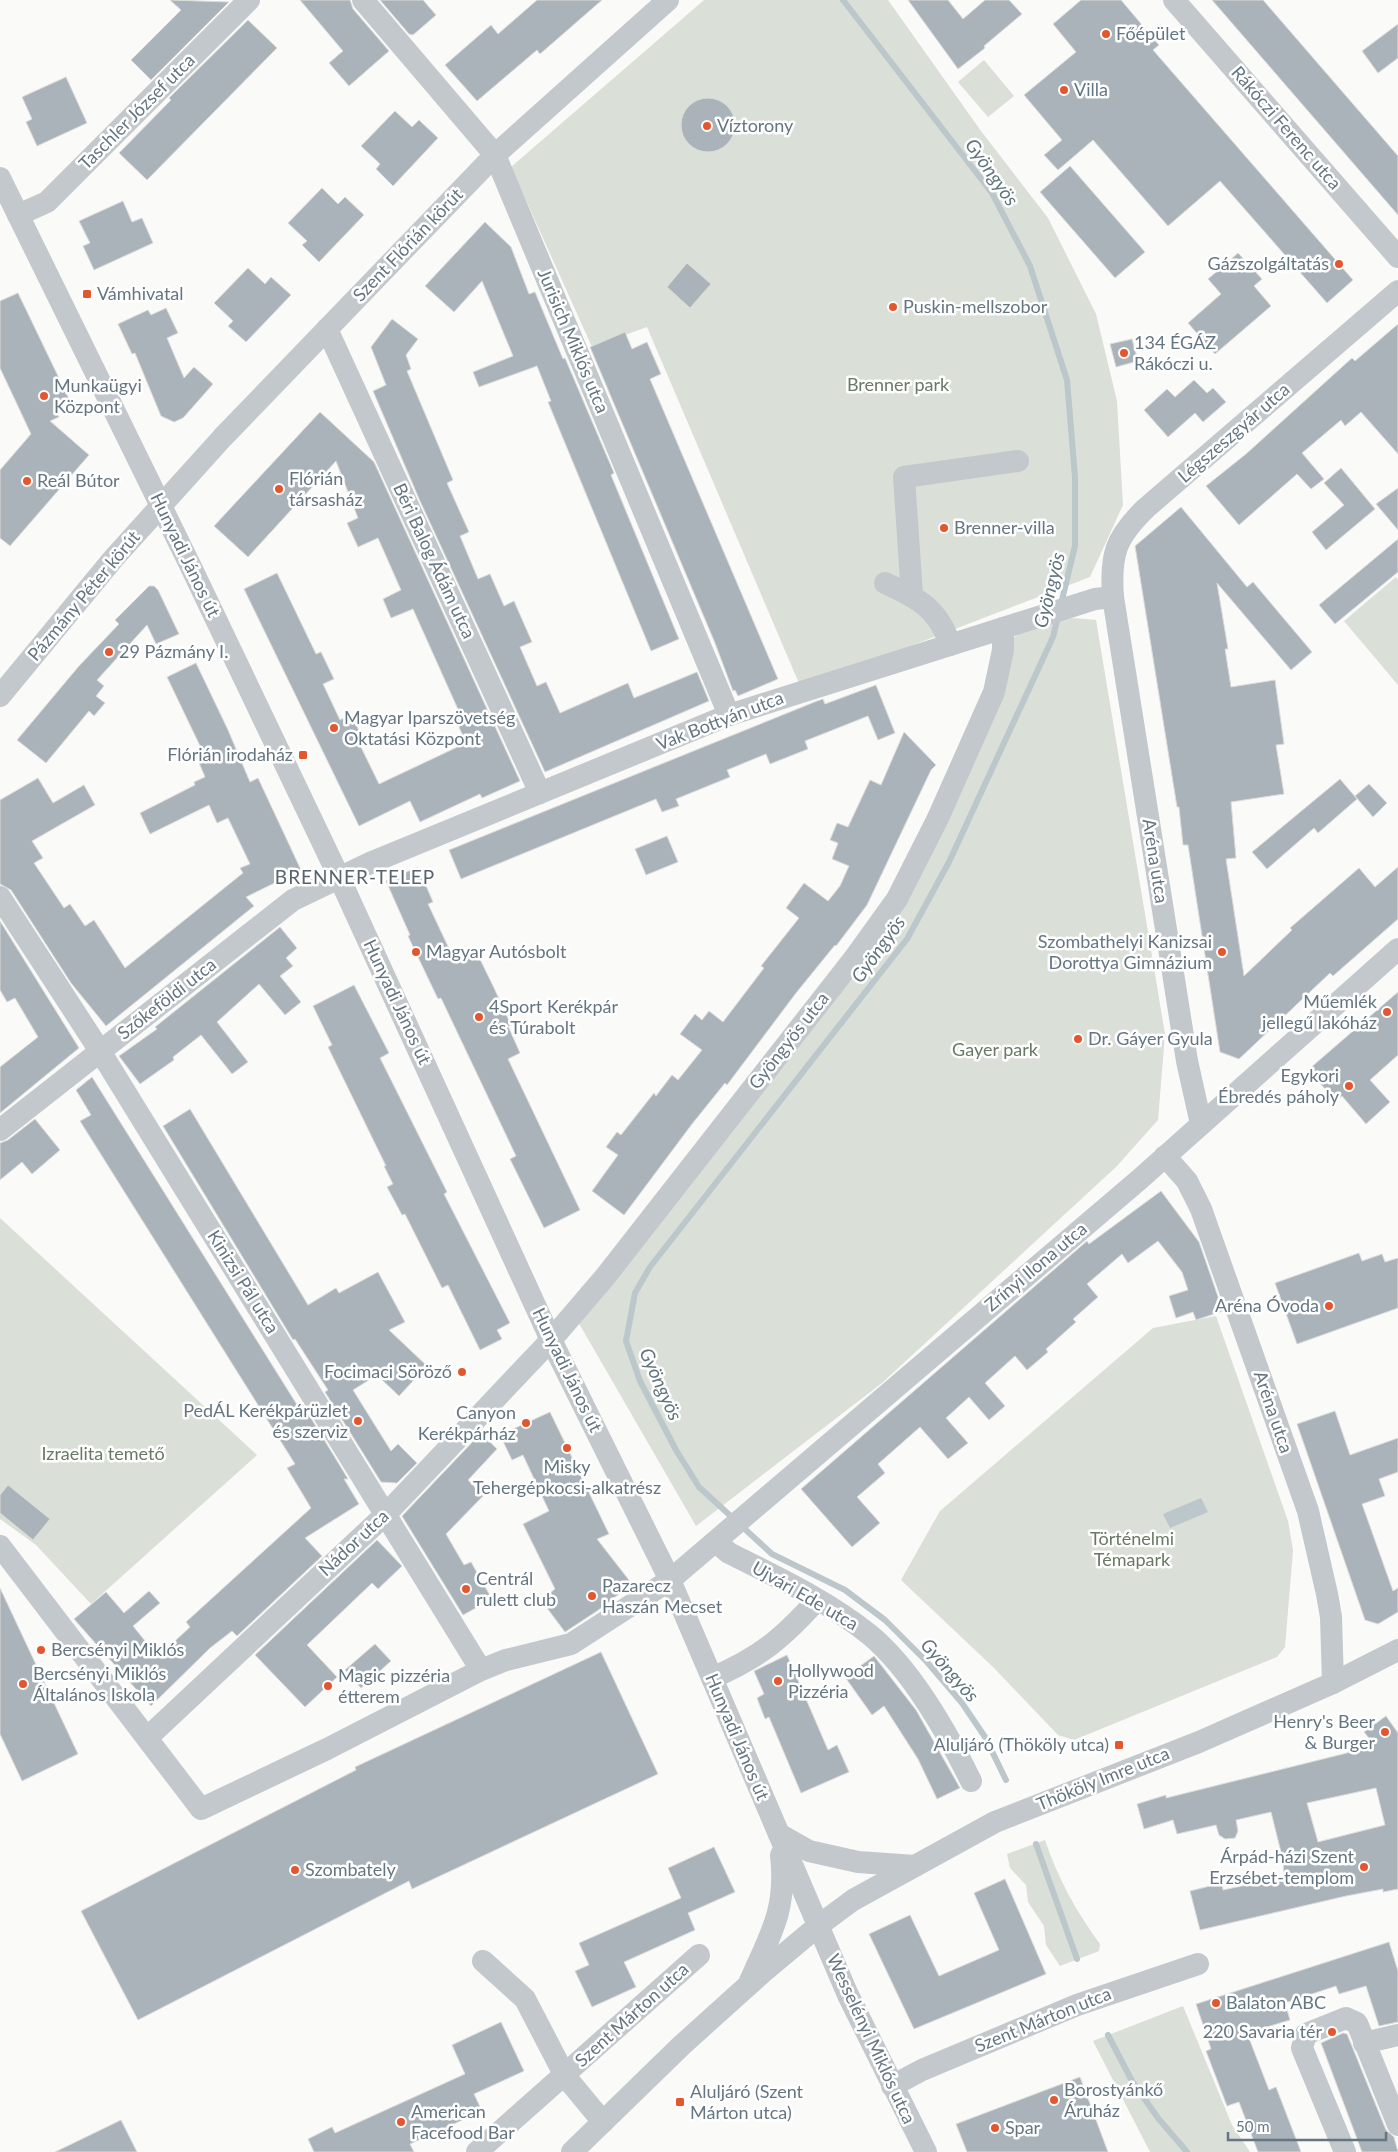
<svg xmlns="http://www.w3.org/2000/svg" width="1398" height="2152" font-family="Lato,sans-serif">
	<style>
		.green { fill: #dadfd7 }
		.water { fill: #bbc7cb }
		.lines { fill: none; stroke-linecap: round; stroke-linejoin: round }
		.stream { stroke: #bbc7cb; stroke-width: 6 }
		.building { fill: #aab3b9; stroke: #dcdcda; fill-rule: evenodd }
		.minor { stroke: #c3c8cc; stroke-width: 22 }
		.poi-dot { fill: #e4572e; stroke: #fff; stroke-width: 2 }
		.labels { text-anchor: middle; stroke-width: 5; stroke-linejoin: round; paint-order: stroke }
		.poi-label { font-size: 18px; fill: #657683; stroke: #fff; text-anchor: start }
		.street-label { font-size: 18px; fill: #657683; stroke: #fff }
		.park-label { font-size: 18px; fill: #687a64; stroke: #fff }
		.water-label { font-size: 19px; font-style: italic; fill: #60757c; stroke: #fff }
		.neighbourhood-label { font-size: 19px; letter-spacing: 1px; fill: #57646e; stroke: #fff }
	</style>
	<rect width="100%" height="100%" fill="#fafaf8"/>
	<g class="green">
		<path d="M704 0H888L981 131 1048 218 1096 314 1117 401 1123 505 1090 577 801 688 647 327 592 347 511 167Z"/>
		<path d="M984 60 1014 96 988 117 958 82Z"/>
		<path d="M1396 577 1398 580V685L1344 621Z"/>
		<path d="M1050 616 1096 620 1165 1034 1158 1120 1116 1167 882 1383 696 1526 577 1320 845 970 939 816 1001 645Z"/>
		<path d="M0 1218 257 1455 91 1604 36 1545 0 1519Z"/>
		<path d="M1216 1316 1288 1521 1293 1550 1285 1647 1277 1657 1074 1740 1058 1735 994 1668 901 1580 940 1511 1153 1328Z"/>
		<path d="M1045 1840C1058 1879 1076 1911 1100 1944L1099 1951 1060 1966 1046 1945 1044 1926 1028 1902 1026 1885 1010 1868 1007 1854Z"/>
		<path d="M1183 2006 1232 2125 1250 2152H1150L1093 2041Z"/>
	</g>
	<path class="water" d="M1201 1498 1208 1512 1170 1528 1163 1514Z"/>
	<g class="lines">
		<g class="stream">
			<path d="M843 0 992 193 1030 266 1067 380 1075 477V546L1061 604"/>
			<path d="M1006 1780 985 1737 962 1703 927 1662 885 1620 845 1590 772 1554 699 1487 676 1450 640 1381 626 1341 635 1293 650 1267 907 939 949 862 1053 637 1058 616"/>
			<path d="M1036 1844 1077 1959"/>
			<path d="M1108 2035 1132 2081 1158 2118 1187 2152"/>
		</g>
	</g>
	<g class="building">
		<path d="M170 0 229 2 151 80 131 60 181 10Z"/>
		<path d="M300 0H350L353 9 389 51 349 86 329 63 343 51Z"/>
		<path d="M380 0H423L436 15 413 35 409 34Z"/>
		<path d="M537 0H602L540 54 537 50 477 101 445 65 491 25 498 34Z"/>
		<path d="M908 0H948L963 19 985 0H1009L1022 14 984 46 985 48 958 69Z"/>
		<path d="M1081 0H1121L1159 45 1153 50 1353 280 1327 303 1220 181 1168 226 1093 140 1058 170 1044 155 1062 140 1024 95 1076 52 1053 24Z"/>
		<path d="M1212 0H1263L1340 89 1398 156V215Z"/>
		<path d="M248 20 277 48 147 180 119 153 171 100 169 98Z"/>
		<path d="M1398 24V58L1378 73 1362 51Z"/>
		<path d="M66 77 87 123 37 146 26 122 32 119 22 97Z"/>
		<circle cx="708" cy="125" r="27"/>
		<path d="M395 111 412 127 419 120 438 138 393 186 376 169 380 164 361 146Z"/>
		<path d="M1070 166 1145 252 1115 278 1040 192Z"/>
		<path d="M322 188 338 204 345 197 364 215 319 262 302 245 307 241 288 223Z"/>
		<path d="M123 201 132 222 142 218 153 243 94 270 83 246 90 243 79 221Z"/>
		<path d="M485 222 511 247 529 294 535 292 563 359 565 358 614 473 611 475 679 639 651 651 548 402 551 401 537 366 479 387 473 372 513 356 482 281 454 312 425 286Z"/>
		<path d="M1238 253 1262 279 1254 286 1271 306 1215 354 1188 323 1221 294 1208 279Z"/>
		<path d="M687 263 711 284 690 308 667 287Z"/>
		<path d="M248 268 265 284 271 277 291 295 246 342 228 326 233 321 214 303Z"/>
		<path d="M18 293 70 401 55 408 59 417 50 421 89 455 10 546 0 538V470L31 434 0 368V301Z"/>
		<path d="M166 308 178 333 167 338 184 378 194 367 213 384 183 418 174 422 161 416 135 353 132 354 118 324 148 310 151 315Z"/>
		<path d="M392 319 418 339 406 355 411 369 407 371 453 480 447 483 469 532 460 536 478 579 490 574 504 606 514 601 532 642 520 647 537 686 546 682 560 713 628 683 634 698 697 672 709 701 545 772 420 501 373 391 386 385 371 347Z"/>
		<path d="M1398 324V454L1361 412 1345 426 1341 420 1302 453 1324 479 1311 489 1297 474 1239 525 1206 486 1246 454 1352 358 1355 361Z"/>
		<path d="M625 332 632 349 647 342 661 374 650 379 778 679 738 696 735 690 733 691 715 643 590 347Z"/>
		<path d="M1132 339 1138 361 1116 367 1110 344Z"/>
		<path d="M1194 380 1207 393 1213 388 1226 402 1203 422 1195 413 1168 437 1144 410 1167 389 1175 397Z"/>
		<path d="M320 412 374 462 520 781 482 798 480 794 420 822 410 801 359 826 244 589 277 573 316 654 321 652 334 679 323 684 340 720 351 714 362 737 357 739 379 784 466 743 455 718 461 716 413 609 391 618 383 599 401 590 378 538 358 547 347 523 358 518 336 461 248 557 214 526Z"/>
		<path d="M1341 468 1375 509 1326 550 1312 532 1344 505 1324 483Z"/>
		<path d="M1398 488V530L1376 504Z"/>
		<path d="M1181 507 1247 587 1253 582 1312 652 1291 670 1217 583 1228 649H1225L1231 687 1275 680 1284 744 1276 745 1284 794 1231 802 1236 858 1226 859 1244 976 1292 930 1290 928 1359 868 1375 887 1398 867V919L1333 976 1330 973 1239 1059 1220 1052 1188 845H1183L1179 807H1177L1135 546Z"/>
		<path d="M1398 539V572L1335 624 1319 605Z"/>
		<path d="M149 586H154L158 590 179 634 156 644 147 625 97 680 104 686 96 696 105 703 94 716 89 711 46 763 17 740 79 666 119 624 115 620Z"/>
		<path d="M196 663 228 730 250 782 258 778 301 870 246 897 254 906 106 1026 71 983 11 890 0 884V800L38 778 53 803 84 785 95 805 32 841 43 858 34 863 64 908 70 904 85 926 94 920 125 968 243 873 240 868 250 864 228 818 217 823 209 805 150 834 140 813 195 785 194 782 205 777 195 753 202 750 167 677Z"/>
		<path d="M876 685 895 733 878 740 868 716 805 741 808 749 770 764 766 754 727 770 730 777 676 799 679 806 662 812 656 799 461 879 449 850 817 701 823 699 825 704Z"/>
		<path d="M904 732 936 765 931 770 867 905 836 946 835 945 796 993 727 1085 725 1083 692 1124 624 1215 592 1191 618 1155 606 1147 617 1132 621 1135 654 1093 656 1096 672 1075 678 1080 702 1050 680 1034 695 1014 702 1020 709 1011 723 1022 764 968 761 966 799 918 786 908 804 883 828 901 840 886 849 866 832 859 838 843 830 840 837 823 848 827 870 780 881 785Z"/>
		<path d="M1340 779 1357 799 1318 833 1314 828 1267 869 1252 852Z"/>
		<path d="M1369 784 1387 803 1373 817 1355 796Z"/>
		<path d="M667 836 678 862 646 875 635 849Z"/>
		<path d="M418 867 433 902 428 904 453 957 474 947 494 988 511 1025 508 1026 520 1053 508 1059 580 1210 544 1228 510 1159 516 1156 441 998 438 999 408 936 410 935 386 881Z"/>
		<path d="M0 921 79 1048 0 1113V1067L38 1037 15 998 7 1002 0 990Z"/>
		<path d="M280 927 297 948 286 958 293 966 280 976 301 1002 285 1015 259 984 217 1022 248 1062 232 1074 201 1035 173 1057 174 1060 140 1084 119 1056 157 1029 155 1027Z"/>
		<path d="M354 985 389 1053 380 1058 447 1192 444 1194 510 1323 497 1330 502 1339 480 1350 448 1285 442 1288 405 1214 402 1215 387 1187 393 1184 384 1166H386L328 1047 332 1045 313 1006Z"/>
		<path d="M1398 992V1055L1370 1080 1390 1102 1366 1124 1342 1096 1336 1101 1308 1070Z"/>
		<path d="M92 1077 299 1408 303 1405 348 1479H344L359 1504 305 1538 322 1556 237 1636 232 1631 210 1648 151 1706 74 1619 106 1592 124 1613 149 1591 160 1603 133 1626 158 1657 190 1627 186 1622 311 1508 287 1468 295 1464 80 1121 91 1115 76 1090Z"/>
		<path d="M190 1109 308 1305 336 1288 339 1293 378 1272 405 1322 389 1330 427 1366 399 1396 377 1375 353 1390 391 1451 398 1444 417 1463 397 1483 381 1482 325 1392 328 1390 295 1339 293 1340 163 1126Z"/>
		<path d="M35 1119 60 1150 32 1174 22 1162 0 1180V1143L8 1140Z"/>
		<path d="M1161 1191 1199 1242 1223 1311 1196 1320 1193 1312 1176 1318 1169 1296 1188 1290 1182 1272 1158 1241 1128 1263 1122 1254 1087 1284 1098 1297 1073 1319 1076 1322 1046 1349 1048 1352 1027 1370 1015 1356 985 1383 1005 1406 989 1420 969 1397 946 1418 968 1443 948 1459 920 1427 878 1464 885 1473 857 1497 880 1523 852 1547 801 1489 1087 1241 1089 1244Z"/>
		<path d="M1359 1253 1362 1261 1382 1254 1385 1262 1398 1258V1308L1297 1344 1275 1283Z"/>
		<path d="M1335 1411 1350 1455 1398 1438V1472L1379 1479 1385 1496 1362 1504 1393 1591 1398 1588V1612L1378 1624 1365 1620 1297 1424Z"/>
		<path d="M550 1412 609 1534 597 1539 632 1584 597 1611 565 1632 541 1600 555 1589 523 1524 549 1511 523 1455 512 1460 500 1435Z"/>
		<path d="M481 1433 497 1449 468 1480 483 1496 446 1534 464 1565 471 1562 492 1599 463 1615 402 1516Z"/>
		<path d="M8 1485 50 1519 33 1540 0 1513V1495Z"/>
		<path d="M377 1540 402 1566 378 1589 372 1583 307 1645 337 1677 305 1707 255 1655Z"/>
		<path d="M0 1588 78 1754 22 1781 0 1734Z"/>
		<path d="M375 1644 391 1661 361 1688 345 1670Z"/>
		<path d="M601 1652 658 1774 412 1889 409 1881 138 2020 81 1911 356 1770 355 1767Z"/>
		<path d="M787 1655 828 1750 837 1745 849 1772 801 1793 769 1717 765 1719 757 1698 764 1694 754 1671Z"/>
		<path d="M874 1656 916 1710 960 1788 937 1799 918 1759 884 1706 872 1715 845 1677Z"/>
		<path d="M1386 1716 1398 1733V1889L1383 1892V1889L1346 1896 1200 1930 1190 1891 1222 1883 1223 1890 1284 1877 1283 1860 1271 1812 1236 1820 1238 1831 1235 1838 1225 1839 1219 1835 1216 1825 1177 1834 1173 1820 1144 1829 1137 1804 1166 1795V1798L1351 1752 1374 1744 1364 1732ZM1376 1788 1385 1825 1318 1842 1307 1803Z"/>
		<path d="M714 1847 735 1892 688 1913 695 1930 624 1962 636 1987 592 2007 575 1971 589 1965 579 1943 681 1898 668 1868Z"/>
		<path d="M1005 1879 1046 1974 914 2029 869 1934 910 1915 939 1976 999 1950 974 1893Z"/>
		<path d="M1389 1942 1398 1971V2022L1379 2026 1366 1986 1339 1994 1336 1986 1285 2003 1290 2020 1247 2033 1269 2090 1276 2087 1301 2152H1258L1239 2102 1227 2106 1206 2051 1211 2049 1196 2004Z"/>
		<path d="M501 2022 524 2071 474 2094 482 2111 410 2144 414 2152H314L308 2139 332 2127 335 2133 465 2074 452 2045Z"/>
		<path d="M1343 2033 1347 2034 1386 2130 1394 2137 1398 2152H1362L1321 2043Z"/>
		<path d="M1080 2077 1108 2152H967L956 2124Z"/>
		<path d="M121 2120 137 2152H55L86 2137Z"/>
	</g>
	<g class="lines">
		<g class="minor">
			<path d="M363 0 495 155 729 715"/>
			<path d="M1174 0 1398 257"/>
			<path d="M0 178 191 567 339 877 551 1340 670 1580 848 1995 926 2152"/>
			<path d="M18 215 47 202 249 0"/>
			<path d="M327 329 540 793"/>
			<path d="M885 583C918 598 939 609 950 645"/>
			<path d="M912 595 904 477 1018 461"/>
			<path d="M0 696 113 559 223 437 495 155 668 0"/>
			<path d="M0 897 100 1051 481 1670"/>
			<path d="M1201 1124 1187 1061 1113 597C1110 555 1115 538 1146 508L1398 291"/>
			<path d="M0 1130 293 900 370 863 729 715 1095 599 1113 597"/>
			<path d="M1165 1156 1187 1181 1201 1209 1308 1511 1327 1594 1331 1617 1333 1683"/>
			<path d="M716 1542 729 1553C777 1577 828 1601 870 1635 911 1669 948 1734 971 1781"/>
			<path d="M0 1546 201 1809 327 1749 481 1670 506 1660 571 1644 670 1580 1140 1179 1398 949"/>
			<path d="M712 1678C760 1657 782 1639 817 1600"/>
			<path d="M147 1738 386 1514 551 1340 605 1277 856 956 897 899 938 818 994 692 1003 650V628"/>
			<path d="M779 1834 809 1851 858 1862 915 1866"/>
			<path d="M483 1961 525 1999 565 2076 603 2122"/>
			<path d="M750 1981C771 1933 787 1910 781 1855"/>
			<path d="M1364 2043 1398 2035"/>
			<path d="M892 2086 922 2070 1077 2005 1198 1964"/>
			<path d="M477 2152 699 1955"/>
			<path d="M572 2152 682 2045 763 1972 818 1926 853 1900 995 1822 1199 1742 1333 1683 1398 1650"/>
			<path d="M1345 2152 1302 2048 1306 2034 1346 2018 1357 2023 1398 2125"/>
		</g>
	</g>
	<g class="poi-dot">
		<circle cx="1106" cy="34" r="5"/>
		<circle cx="1064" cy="90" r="5"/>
		<circle cx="707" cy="126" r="5"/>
		<circle cx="1339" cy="264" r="5"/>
		<rect x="82" y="289" width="10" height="10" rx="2.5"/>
		<circle cx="893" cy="307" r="5"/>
		<circle cx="1124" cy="353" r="5"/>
		<circle cx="44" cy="396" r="5"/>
		<circle cx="27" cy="481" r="5"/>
		<circle cx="279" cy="489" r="5"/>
		<circle cx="944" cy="528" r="5"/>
		<circle cx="109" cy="652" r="5"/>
		<circle cx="334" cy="728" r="5"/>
		<rect x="298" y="750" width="10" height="10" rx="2.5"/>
		<circle cx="416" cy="952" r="5"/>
		<circle cx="1222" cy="952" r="5"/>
		<circle cx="1387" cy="1012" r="5"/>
		<circle cx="479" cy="1017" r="5"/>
		<circle cx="1078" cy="1039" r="5"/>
		<circle cx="1349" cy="1086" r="5"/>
		<circle cx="1329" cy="1306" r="5"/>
		<circle cx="462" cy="1372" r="5"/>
		<circle cx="358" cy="1421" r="5"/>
		<circle cx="526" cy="1423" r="5"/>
		<circle cx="567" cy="1448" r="5"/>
		<circle cx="466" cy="1589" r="5"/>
		<circle cx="592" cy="1596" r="5"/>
		<circle cx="41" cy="1650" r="5"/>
		<circle cx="778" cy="1681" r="5"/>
		<circle cx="23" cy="1684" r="5"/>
		<circle cx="328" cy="1686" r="5"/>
		<circle cx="1385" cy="1732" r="5"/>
		<rect x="1114" y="1740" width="10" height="10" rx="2.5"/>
		<circle cx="1364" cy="1867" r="5"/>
		<circle cx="295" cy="1870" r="5"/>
		<circle cx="1216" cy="2003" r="5"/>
		<circle cx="1332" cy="2032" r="5"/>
		<circle cx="1054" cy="2100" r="5"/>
		<rect x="675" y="2097" width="10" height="10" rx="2.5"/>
		<circle cx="401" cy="2122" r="5"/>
		<circle cx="995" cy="2128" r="5"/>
	</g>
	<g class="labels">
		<g class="poi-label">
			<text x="1116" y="40">Főépület</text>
			<text x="1074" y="96">Villa</text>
			<text x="717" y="132">Víztorony</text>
			<text x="1329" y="270" text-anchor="end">Gázszolgáltatás</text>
			<text x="97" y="300">Vámhivatal</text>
			<text x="903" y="313">Puskin-mellszobor</text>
			<text x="1134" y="349">134 ÉGÁZ<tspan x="1134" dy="21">Rákóczi u.</tspan></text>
			<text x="54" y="392">Munkaügyi<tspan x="54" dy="21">Központ</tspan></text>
			<text x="289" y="485">Flórián<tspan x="289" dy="21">társasház</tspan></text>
			<text x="37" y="487">Reál Bútor</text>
			<text x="954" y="534">Brenner-villa</text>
			<text x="119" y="658">29 Pázmány I.</text>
			<text x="344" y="724">Magyar Iparszövetség<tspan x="344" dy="21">Oktatási Központ</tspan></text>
			<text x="293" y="761" text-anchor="end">Flórián irodaház</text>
			<text x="1212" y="948" text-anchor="end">Szombathelyi Kanizsai<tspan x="1212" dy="21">Dorottya Gimnázium</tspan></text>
			<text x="426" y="958">Magyar Autósbolt</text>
			<text x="1377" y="1008" text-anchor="end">Műemlék<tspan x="1377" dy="21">jellegű lakóház</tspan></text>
			<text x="489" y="1013">4Sport Kerékpár<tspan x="489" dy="21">és Túrabolt</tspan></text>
			<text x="1088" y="1045">Dr. Gáyer Gyula</text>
			<text x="1339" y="1082" text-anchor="end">Egykori<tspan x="1339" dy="21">Ébredés páholy</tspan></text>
			<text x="1319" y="1312" text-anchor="end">Aréna Óvoda</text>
			<text x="452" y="1378" text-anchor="end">Focimaci Söröző</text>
			<text x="348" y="1417" text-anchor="end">PedÁL Kerékpárüzlet<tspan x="348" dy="21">és szerviz</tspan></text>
			<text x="516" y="1419" text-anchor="end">Canyon<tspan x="516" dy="21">Kerékpárház</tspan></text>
			<text x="567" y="1473" text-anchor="middle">Misky<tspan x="567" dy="21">Tehergépkocsi-alkatrész</tspan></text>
			<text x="476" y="1585">Centrál<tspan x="476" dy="21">rulett club</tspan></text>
			<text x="602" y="1592">Pazarecz<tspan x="602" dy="21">Haszán Mecset</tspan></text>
			<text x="51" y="1656">Bercsényi Miklós</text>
			<text x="788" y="1677">Hollywood<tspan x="788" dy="21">Pizzéria</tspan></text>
			<text x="33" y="1680">Bercsényi Miklós<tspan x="33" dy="21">Általános Iskola</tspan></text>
			<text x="338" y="1682">Magic pizzéria<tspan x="338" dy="21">étterem</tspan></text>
			<text x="1375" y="1728" text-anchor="end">Henry's Beer<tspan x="1375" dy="21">&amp; Burger</tspan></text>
			<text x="1109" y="1751" text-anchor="end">Aluljáró (Thököly utca)</text>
			<text x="1354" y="1863" text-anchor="end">Árpád-házi Szent<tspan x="1354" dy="21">Erzsébet-templom</tspan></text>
			<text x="305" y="1876">Szombately</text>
			<text x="1226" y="2009">Balaton ABC</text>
			<text x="1322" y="2038" text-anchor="end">220 Savaria tér</text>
			<text x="1064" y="2096">Borostyánkő<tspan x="1064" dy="21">Áruház</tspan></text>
			<text x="690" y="2098">Aluljáró (Szent<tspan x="690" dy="21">Márton utca)</tspan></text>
			<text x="411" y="2118">American<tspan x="411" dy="21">Facefood Bar</tspan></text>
			<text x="1005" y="2134">Spar</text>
		</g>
		<g class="street-label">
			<text transform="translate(137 112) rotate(-45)" y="6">Taschler József utca</text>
			<text transform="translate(1286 128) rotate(49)" y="6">Rákóczi Ferenc utca</text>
			<text transform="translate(408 245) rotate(-46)" y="6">Szent Flórián körút</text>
			<text transform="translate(573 341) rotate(67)" y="6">Jurisich Miklós utca</text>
			<text transform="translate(1234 433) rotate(-41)" y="6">Légszeszgyár utca</text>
			<text transform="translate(185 555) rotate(64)" y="6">Hunyadi János út</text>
			<text transform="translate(434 561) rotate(65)" y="6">Béri Balog Ádám utca</text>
			<text transform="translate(84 596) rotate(-50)" y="6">Pázmány Péter körút</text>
			<text transform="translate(720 721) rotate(-21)" y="6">Vak Bottyán utca</text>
			<text transform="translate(1155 861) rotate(81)" y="6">Aréna utca</text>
			<text transform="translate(167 999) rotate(-38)" y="6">Szőkeföldi utca</text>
			<text transform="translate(397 1002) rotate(65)" y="6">Hunyadi János út</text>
			<text transform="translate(789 1041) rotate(-52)" y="6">Gyöngyös utca</text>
			<text transform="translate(1036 1267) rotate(-40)" y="6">Zrínyi Ilona utca</text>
			<text transform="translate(243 1282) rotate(58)" y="6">Kinizsi Pál utca</text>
			<text transform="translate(567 1370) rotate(64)" y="6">Hunyadi János út</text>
			<text transform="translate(1273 1412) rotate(71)" y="6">Aréna utca</text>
			<text transform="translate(354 1543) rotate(-43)" y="6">Nádor utca</text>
			<text transform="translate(805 1596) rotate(30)" y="6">Ujvári Ede utca</text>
			<text transform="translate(737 1737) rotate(67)" y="6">Hunyadi János út</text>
			<text transform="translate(1103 1779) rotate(-22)" y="6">Thököly Imre utca</text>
			<text transform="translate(632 2015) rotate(-42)" y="6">Szent Márton utca</text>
			<text transform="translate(1043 2020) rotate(-22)" y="6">Szent Márton utca</text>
			<text transform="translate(871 2039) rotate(65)" y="6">Wesselényi Miklós utca</text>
		</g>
		<g class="park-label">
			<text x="898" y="391">Brenner park</text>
			<text x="995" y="1056">Gayer park</text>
			<text x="103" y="1460">Izraelita temető</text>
			<text x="1132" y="1545">Történelmi<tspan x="1132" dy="21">Témapark</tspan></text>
		</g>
		<g class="water-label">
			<text transform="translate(992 172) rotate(55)" y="7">Gyöngyös</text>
			<text transform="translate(1049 590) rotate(-76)" y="7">Gyöngyös</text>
			<text transform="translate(878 949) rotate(-54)" y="7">Gyöngyös</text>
			<text transform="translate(661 1384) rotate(66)" y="7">Gyöngyös</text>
			<text transform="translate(950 1670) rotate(49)" y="7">Gyöngyös</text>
		</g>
		<g class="neighbourhood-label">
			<text x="355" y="884">BRENNER-TELEP</text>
		</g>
	</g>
	<path d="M1228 2132v8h158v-8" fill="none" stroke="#657683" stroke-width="2.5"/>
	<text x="1236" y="2132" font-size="15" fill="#657683" stroke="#ffffff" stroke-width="4" paint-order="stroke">50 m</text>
</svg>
